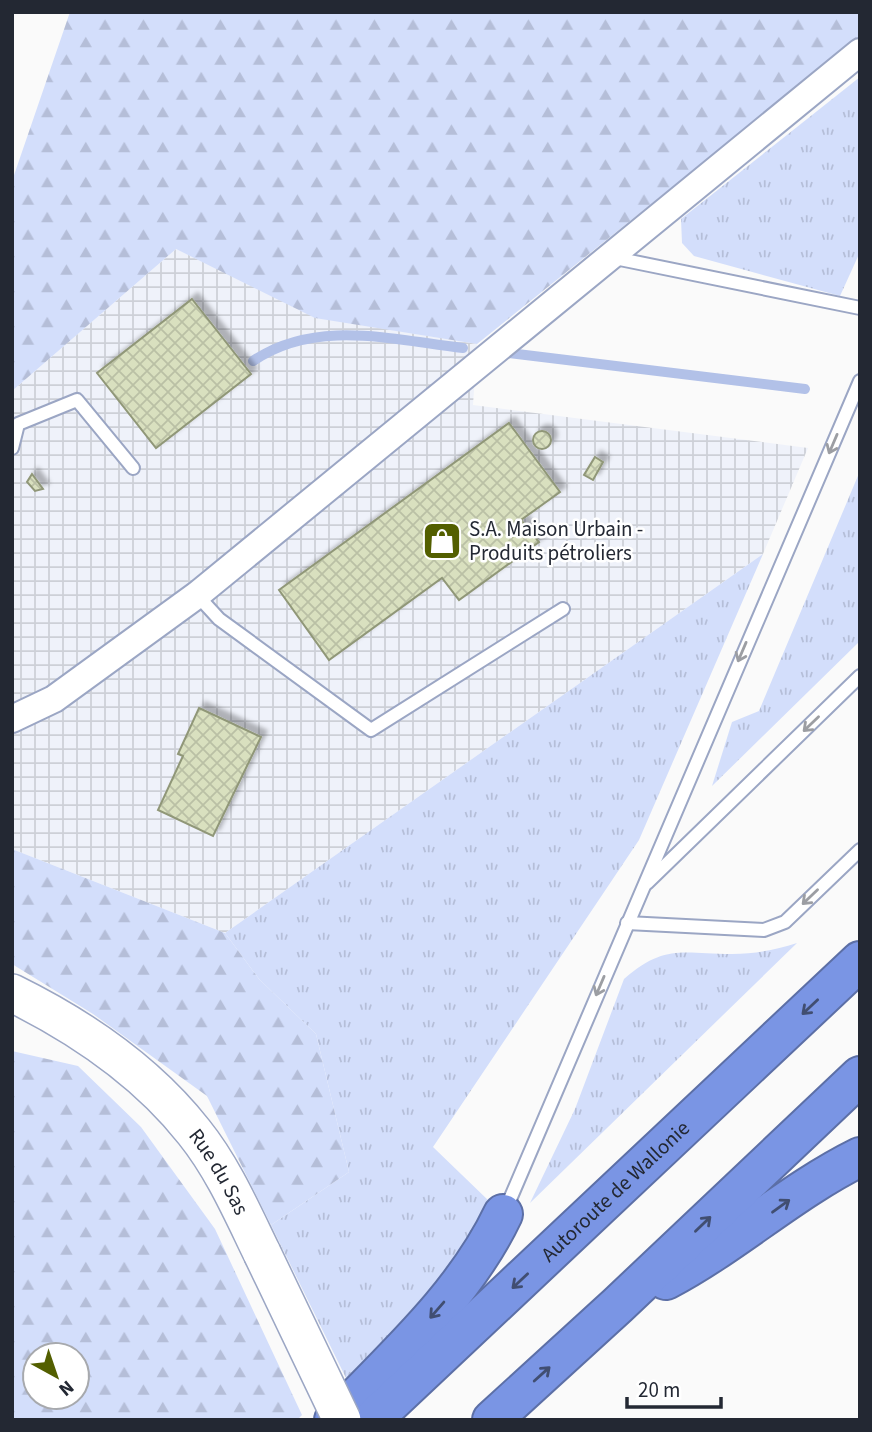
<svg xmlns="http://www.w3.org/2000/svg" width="872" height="1432" font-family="'Source Sans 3',sans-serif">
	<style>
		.industrial { fill: url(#industrial-grid) }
		.grass { fill: url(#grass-tufts) }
		.forest { fill: url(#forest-firs); fill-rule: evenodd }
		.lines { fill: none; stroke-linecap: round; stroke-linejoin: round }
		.stream { stroke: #b2c1e8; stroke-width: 10 }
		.building { fill: url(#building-cross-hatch); stroke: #909778; stroke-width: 2; filter: url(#shadow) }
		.lane-casing { stroke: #9ba6c4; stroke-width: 16 }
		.street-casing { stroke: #9ba6c4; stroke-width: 30 }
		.secondary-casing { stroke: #9ba6c4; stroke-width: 40 }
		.highway-casing { stroke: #5c6fa6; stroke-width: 42 }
		.lane { stroke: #fff; stroke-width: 12 }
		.street { stroke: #fff; stroke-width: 26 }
		.secondary { stroke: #fff; stroke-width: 37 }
		.highway { stroke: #7a95e4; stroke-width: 38 }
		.secondary-bridge-casing { stroke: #9ba6c4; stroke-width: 40; stroke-linecap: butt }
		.secondary-bridge { stroke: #fff; stroke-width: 37 }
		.oneway { stroke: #9c9ea3 }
		.oneway2 { stroke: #414e71 }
		.labels { text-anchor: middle; stroke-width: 5; stroke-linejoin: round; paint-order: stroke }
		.poi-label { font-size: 21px; fill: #232833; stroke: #fff; text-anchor: start }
		.street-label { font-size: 21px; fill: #232833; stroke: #fff }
	</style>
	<defs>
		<pattern id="industrial-grid" width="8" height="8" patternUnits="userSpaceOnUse" patternTransform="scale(1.75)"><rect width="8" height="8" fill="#eff2fa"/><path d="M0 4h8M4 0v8" fill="none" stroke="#cdd0d7"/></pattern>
		<pattern id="grass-tufts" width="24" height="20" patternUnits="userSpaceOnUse" patternTransform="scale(1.75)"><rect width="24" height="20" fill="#d3defb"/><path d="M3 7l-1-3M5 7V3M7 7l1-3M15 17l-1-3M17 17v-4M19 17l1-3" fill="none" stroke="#b5bed8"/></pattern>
		<pattern id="forest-firs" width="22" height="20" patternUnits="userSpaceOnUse" patternTransform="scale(1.75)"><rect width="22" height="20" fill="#d3defb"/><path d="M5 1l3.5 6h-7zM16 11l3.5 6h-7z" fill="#b5bed8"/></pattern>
		<pattern id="building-cross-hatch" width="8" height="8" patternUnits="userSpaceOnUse" patternTransform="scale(1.75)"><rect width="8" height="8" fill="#d9e0bf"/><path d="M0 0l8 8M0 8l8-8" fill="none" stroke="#bac0a5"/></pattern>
		<filter id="shadow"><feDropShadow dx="6" dy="-6" stdDeviation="2" flood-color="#0004"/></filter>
	</defs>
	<rect width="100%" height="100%" fill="#fafafa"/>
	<path class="industrial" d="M176 249 321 318 477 344 473 405 808 448 763 554 225 933 12 849V391Z"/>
	<g class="grass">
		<path d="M860 77V252L840 296 694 256 682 243 681 219Z"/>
		<path d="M860 471V641L712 786 732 722 759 711Z"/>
		<path d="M763 554 639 840 433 1147 489 1201 458 1256 415 1309 346 1378 271 1225 349 1172 316 1034 259 979 225 933Z"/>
		<path d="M797 943 530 1203 575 1109 624 979C665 943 683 954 732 954 755 954 775 950 797 943Z"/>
	</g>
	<g class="forest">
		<path d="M70 12H860V36L477 344 315 318 176 249 12 391V181Z"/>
		<path d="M12 849 225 933 259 979 316 1034 349 1172 271 1225 207 1096 93 1014 12 964Z"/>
		<path d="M12 1051 78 1066 141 1127 215 1229 302 1415 297 1420H12ZM35 1355H77V1397H35Z"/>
	</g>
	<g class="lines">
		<g class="stream">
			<path d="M509 353 805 389"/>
			<path d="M253 361C316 318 393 340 463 348"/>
		</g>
	</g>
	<g class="building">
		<path d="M192 299 251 374 156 448 97 373Z"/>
		<path d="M509 423 560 492 521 520 539 542 459 600 442 578 329 660 279 590Z"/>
		<circle cx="542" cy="440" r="9"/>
		<path d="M595 457 603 462 593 480 584 475Z"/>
		<path d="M32 474 43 489 35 491 27 482Z"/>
		<path d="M199 708 261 737 213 836 158 810 183 756 178 754Z"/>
	</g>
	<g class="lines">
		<g class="lane-casing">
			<g id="lane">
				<path d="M610 257 860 308"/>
				<path d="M12 448 18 424 77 400 133 468"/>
				<path d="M197 595 219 619 371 730 563 609"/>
				<path d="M647 883 860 676"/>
				<path d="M627 923 764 930 785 922 860 850"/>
				<path d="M505 1211 860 381"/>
			</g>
		</g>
		<g class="street-casing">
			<path id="street" d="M12 719 54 699 197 595 860 52"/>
		</g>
		<g class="secondary-casing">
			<g id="secondary">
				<path id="s1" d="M12 993C81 1027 146 1071 194 1132 223 1168 242 1212 262 1253"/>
			</g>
		</g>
		<g class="highway-casing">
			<g id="highway">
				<path d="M666 1280C734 1244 791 1191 860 1157"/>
				<path d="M334 1420C395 1357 465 1294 503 1214"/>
				<path id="s2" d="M372 1420 860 961"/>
				<path d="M492 1420 618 1305 860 1076"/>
			</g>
		</g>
		<use href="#lane" class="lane"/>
		<use href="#street" class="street"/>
		<use href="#secondary" class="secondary"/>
		<use href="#highway" class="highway"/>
		<g class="secondary-bridge-casing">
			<path id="secondary-bridge" d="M262 1253 342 1420"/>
		</g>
		<use href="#secondary-bridge" class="secondary-bridge"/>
	</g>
	<defs><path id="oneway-shaft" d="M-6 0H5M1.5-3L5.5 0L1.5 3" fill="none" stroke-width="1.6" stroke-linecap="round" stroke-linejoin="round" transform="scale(1.75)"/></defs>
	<g class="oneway">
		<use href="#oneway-shaft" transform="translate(833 444) rotate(113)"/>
		<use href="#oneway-shaft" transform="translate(742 652) rotate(113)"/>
		<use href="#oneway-shaft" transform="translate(811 724) rotate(136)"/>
		<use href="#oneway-shaft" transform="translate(810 897) rotate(136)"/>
		<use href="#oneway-shaft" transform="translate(600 986) rotate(113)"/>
	</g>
	<g class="oneway2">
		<use href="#oneway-shaft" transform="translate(810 1007) rotate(137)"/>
		<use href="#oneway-shaft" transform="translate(781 1206) rotate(-36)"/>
		<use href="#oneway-shaft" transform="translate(703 1224) rotate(-44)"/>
		<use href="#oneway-shaft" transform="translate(520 1281) rotate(137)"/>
		<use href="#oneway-shaft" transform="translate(437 1310) rotate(131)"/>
		<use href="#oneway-shaft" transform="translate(542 1374) rotate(-42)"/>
	</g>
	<defs>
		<g id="shop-square" transform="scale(2.0125)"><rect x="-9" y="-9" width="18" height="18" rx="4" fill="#535f00" stroke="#fff"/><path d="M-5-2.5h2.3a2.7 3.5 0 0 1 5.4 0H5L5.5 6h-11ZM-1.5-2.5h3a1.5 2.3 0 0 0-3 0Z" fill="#fff"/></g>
	</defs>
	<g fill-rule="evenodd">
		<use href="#shop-square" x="442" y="541"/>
	</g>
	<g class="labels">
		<g class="poi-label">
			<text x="469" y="536">S.A. Maison Urbain -<tspan x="469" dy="24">Produits pétroliers</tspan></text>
		</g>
		<g class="street-label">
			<text dy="7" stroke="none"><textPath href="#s1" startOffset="278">Rue du Sas</textPath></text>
			<text dy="7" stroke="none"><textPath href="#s2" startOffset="334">Autoroute de Wallonie</textPath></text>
		</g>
	</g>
	<rect width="872" height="1432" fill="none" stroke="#232833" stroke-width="28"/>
	<g transform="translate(56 1376) rotate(140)"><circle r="33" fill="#ffffff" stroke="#a7a9ad" stroke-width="2"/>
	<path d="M0-5L12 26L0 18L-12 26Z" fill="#535f00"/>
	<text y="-10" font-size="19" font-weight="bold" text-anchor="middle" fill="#232833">N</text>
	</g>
	<path d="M627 1397v10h94v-10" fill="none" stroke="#232833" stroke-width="3.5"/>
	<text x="638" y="1397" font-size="21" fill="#232833" stroke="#ffffff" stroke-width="5" paint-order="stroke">20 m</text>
</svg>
